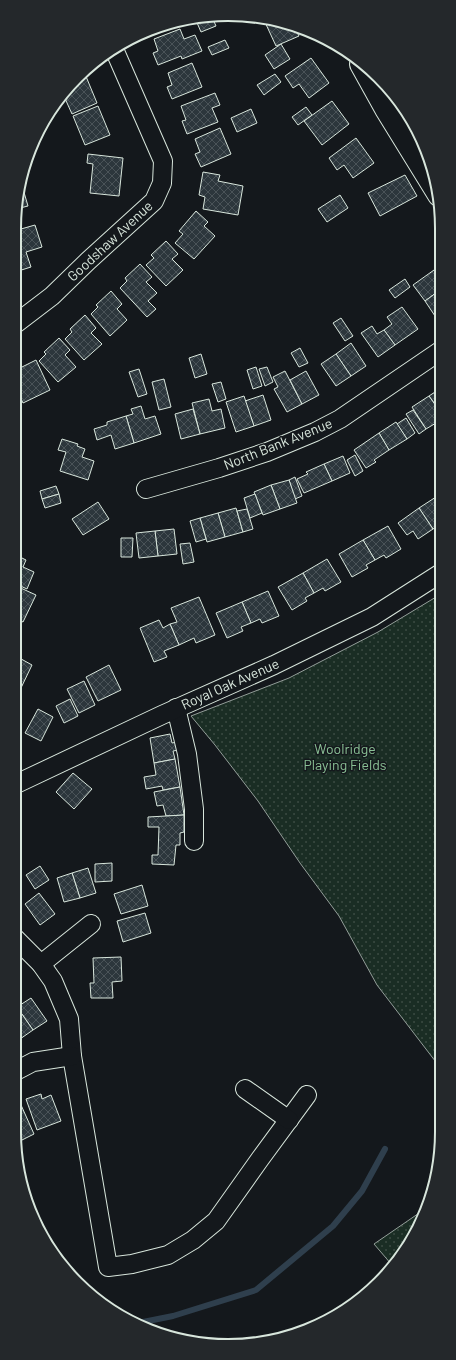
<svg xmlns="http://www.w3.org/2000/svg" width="456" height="1360" font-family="Barlow,sans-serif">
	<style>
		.park { fill: url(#park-dots); stroke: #939e99 }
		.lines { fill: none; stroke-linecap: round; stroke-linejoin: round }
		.stream { stroke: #2f3f4d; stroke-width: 6 }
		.building { fill: url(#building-cross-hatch); stroke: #d8e6dc }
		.minor-casing { stroke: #d8e6dc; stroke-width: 20 }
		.secondary-casing { stroke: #d8e6dc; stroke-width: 24 }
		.minor { stroke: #14181c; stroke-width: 18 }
		.secondary { stroke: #14181c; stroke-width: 22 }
		.labels { text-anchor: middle; stroke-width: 3; stroke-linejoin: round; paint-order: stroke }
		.street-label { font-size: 14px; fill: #d8e6dc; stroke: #14181c }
		.park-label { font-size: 14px; fill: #8ac095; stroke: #14181c }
		.rim { fill: none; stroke: #d8e6dc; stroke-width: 2 }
	</style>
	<defs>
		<pattern id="park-dots" width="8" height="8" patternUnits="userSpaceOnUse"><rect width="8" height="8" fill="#1a2d24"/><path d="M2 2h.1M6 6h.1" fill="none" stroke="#3b4b43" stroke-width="1.8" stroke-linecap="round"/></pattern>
		<pattern id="building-cross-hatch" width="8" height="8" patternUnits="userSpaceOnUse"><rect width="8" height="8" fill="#2c363c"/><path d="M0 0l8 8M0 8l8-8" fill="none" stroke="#4a5358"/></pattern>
	</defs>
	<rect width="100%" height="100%" fill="#14181c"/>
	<g class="park">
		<path d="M441 594 442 1070 377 985 339 916 300 863 258 801 215 745 191 716 289 678 378 632Z"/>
		<path d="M425 1209 406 1251 392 1265 374 1244Z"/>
	</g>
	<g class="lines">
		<path class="stream" d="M133 1324 173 1316 256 1290 333 1226 362 1191 385 1149"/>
	</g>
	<g class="building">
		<path d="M200 16 212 17 216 26 201 32 195 18Z"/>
		<path d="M264 20 283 21 294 26 299 36 276 46Z"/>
		<path d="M180 29 184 39 195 35 202 51 182 59 181 56 158 65 153 53 158 51 154 39Z"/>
		<path d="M225 40 229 48 212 55 208 47Z"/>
		<path d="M281 44 290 59 274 69 265 55Z"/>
		<path d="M311 58 329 83 309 98 299 84 293 88 285 76Z"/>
		<path d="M192 63 202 87 172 99 167 87 172 85 168 73Z"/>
		<path d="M85 74 97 103 72 114 63 94Z"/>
		<path d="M275 74 281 82 264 95 257 85Z"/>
		<path d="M215 93 220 105 212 108 218 122 187 134 182 121 186 120 181 106Z"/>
		<path d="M332 101 349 124 322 145 304 121Z"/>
		<path d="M98 106 110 135 85 145 73 116Z"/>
		<path d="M306 107 312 115 298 125 292 117Z"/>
		<path d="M251 109 257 123 237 132 231 118Z"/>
		<path d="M220 128 231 154 201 167 195 154 200 152 195 139Z"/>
		<path d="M356 138 374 163 353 178 344 165 337 170 329 158Z"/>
		<path d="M88 154 123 158 119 196 90 193 93 164 87 163Z"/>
		<path d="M203 172 220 175 218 181 243 186 238 215 203 209 205 197 199 195Z"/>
		<path d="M405 175 417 196 380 216 368 193Z"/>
		<path d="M21 182 28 206 16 209 20 183Z"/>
		<path d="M340 195 348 208 327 222 318 209Z"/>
		<path d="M196 211 208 222 204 226 215 236 194 259 175 243 183 234 179 231Z"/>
		<path d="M35 225 42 247 26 252 31 267 15 272 14 231Z"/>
		<path d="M166 241 178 254 172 259 183 270 166 286 146 265 154 258 151 255Z"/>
		<path d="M140 264 152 277 146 282 157 293 148 301 156 309 147 317 120 288 127 281 125 278Z"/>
		<path d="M434 270 440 278V290L425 301 413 285Z"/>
		<path d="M405 279 410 287 395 298 389 290Z"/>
		<path d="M440 290V313L435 316 425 301Z"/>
		<path d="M111 291 122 304 117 309 127 320 110 336 91 314 98 307 96 305Z"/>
		<path d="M402 307 418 329 395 345 384 330 392 324 387 317Z"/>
		<path d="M85 315 96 328 91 333 102 344 84 360 65 339 72 332 70 329Z"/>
		<path d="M341 318 353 336 345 341 333 323Z"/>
		<path d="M372 326 377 334 384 330 395 345 378 357 361 333Z"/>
		<path d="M59 338 70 350 65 355 76 367 58 382 39 361 46 354 44 352Z"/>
		<path d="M351 343 366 366 351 376 336 354Z"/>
		<path d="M300 348 308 363 299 367 291 353Z"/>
		<path d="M201 354 207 374 195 378 189 358Z"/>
		<path d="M336 354 351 376 336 386 321 364Z"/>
		<path d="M36 360 50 390 23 403 14 384V375L20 372 18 369Z"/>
		<path d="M256 367 262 386 253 389 247 370Z"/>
		<path d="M267 367 273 382 265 386 259 369Z"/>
		<path d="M139 369 147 394 138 397 129 372Z"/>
		<path d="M285 371 302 404 287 412 274 389 278 387 273 377Z"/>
		<path d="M306 371 319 395 302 404 290 380Z"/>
		<path d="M164 379 171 407 159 410 152 382Z"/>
		<path d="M221 382 226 399 218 402 212 384Z"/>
		<path d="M14 387 21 402 14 405Z"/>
		<path d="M441 388V413L429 396Z"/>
		<path d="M263 395 271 420 254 426 245 401Z"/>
		<path d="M244 396 254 426 236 432 226 402Z"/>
		<path d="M429 396 441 413V420L426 429 412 407Z"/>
		<path d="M209 399 212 411 221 409 225 428 200 434 192 403Z"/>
		<path d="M141 406 145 419 155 416 161 434 134 443 126 416 133 414 131 409Z"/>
		<path d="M193 409 200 434 181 439 175 414Z"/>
		<path d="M413 410 426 429 419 434 406 414Z"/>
		<path d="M126 416 134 443 115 449 111 435 97 440 94 429 107 425V422Z"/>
		<path d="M406 418 415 433 407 439 397 424Z"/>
		<path d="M396 422 407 439 389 450 379 433Z"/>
		<path d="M379 433 389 450 374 460 376 462 366 468 354 450Z"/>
		<path d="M62 439 78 444 77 446 85 449 82 457 94 461 88 480 60 471 66 452 58 450Z"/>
		<path d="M355 455 363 471 355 476 347 460Z"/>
		<path d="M343 456 350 473 332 481 324 464Z"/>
		<path d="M324 464 332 481 304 493 297 479 308 474 306 472Z"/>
		<path d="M295 477 302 496 295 499 289 480Z"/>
		<path d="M289 480 297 503 280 509 271 485Z"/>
		<path d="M271 485 280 509 263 515 254 492Z"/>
		<path d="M56 486 59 494 42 499 40 491Z"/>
		<path d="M59 494 61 503 45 508 42 499Z"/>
		<path d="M255 494 262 513 250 518 244 498Z"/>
		<path d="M439 495 441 497V524L433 529 419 508Z"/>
		<path d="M98 502 109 519 83 535 72 519Z"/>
		<path d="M236 508 243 532 225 537 218 513Z"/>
		<path d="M419 508 433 529 418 539 413 531 407 535 398 523Z"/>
		<path d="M247 509 253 529 243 532 237 511Z"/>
		<path d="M218 513 225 537 207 542 200 518Z"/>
		<path d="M200 518 206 539 196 542 190 521Z"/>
		<path d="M388 526 401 549 386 558 384 555 375 560 363 540Z"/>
		<path d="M174 529 177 554 158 556 155 531Z"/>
		<path d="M155 531 158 556 139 558 136 533Z"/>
		<path d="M121 538H133L132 557H121Z"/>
		<path d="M363 540 375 560 366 565 368 568 352 577 339 554Z"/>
		<path d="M190 543 194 562 183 564 180 544Z"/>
		<path d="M14 554 26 560 23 567 34 572 27 589 14 583Z"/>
		<path d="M327 559 341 582 325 591 323 588 314 593 303 573Z"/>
		<path d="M303 573 314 593 305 598 307 601 292 610 278 587Z"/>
		<path d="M14 585 36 595 23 622 14 618Z"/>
		<path d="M268 591 279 616 262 623 260 619 251 623 242 602Z"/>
		<path d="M199 597 215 635 196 643 194 638 179 645 170 624 177 622 171 608Z"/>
		<path d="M242 602 251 623 241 627 243 631 227 638 216 613Z"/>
		<path d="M159 620 163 628 170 624 179 645 164 651 167 657 154 662 140 628Z"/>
		<path d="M14 655 32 665 20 690 14 687Z"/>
		<path d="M109 665 121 690 98 701 86 677Z"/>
		<path d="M84 681 95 705 79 713 67 689Z"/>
		<path d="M70 699 78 716 64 723 56 706Z"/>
		<path d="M38 709 53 717 41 741 25 733Z"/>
		<path d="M170 734 172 743 177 742 179 750 173 751 175 759 154 763 150 738Z"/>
		<path d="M175 759 180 787 163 790 162 786 146 789 144 777 156 775 154 763Z"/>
		<path d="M73 773 92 789 74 809 56 792Z"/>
		<path d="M180 787 184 815 166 816 163 805 157 806 154 792Z"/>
		<path d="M184 815V832L180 833V845H176L174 865 152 864V855H158L159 827H148V817Z"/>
		<path d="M112 863V881L95 882V864Z"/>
		<path d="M40 866 49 880 35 889 26 875Z"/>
		<path d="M88 868 96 893 80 898 72 873Z"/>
		<path d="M72 873 80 898 64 902 57 878Z"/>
		<path d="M142 885 148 906 121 914 114 894Z"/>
		<path d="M39 893 55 914 40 925 25 904Z"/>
		<path d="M145 913 151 933 123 942 117 921Z"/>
		<path d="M121 957 122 981 112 982 113 998H91L90 983H94L93 958Z"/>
		<path d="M31 998 47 1021 33 1030 17 1007Z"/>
		<path d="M17 1007 33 1030 20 1039 14 1031V1009Z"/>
		<path d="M41 1094 42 1099 51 1095 61 1121 37 1130 26 1099Z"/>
		<path d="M21 1105 34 1134 16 1143 14 1132V1108Z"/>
	</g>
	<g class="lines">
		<g class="minor-casing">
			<g id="minor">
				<path d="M14 325 52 296 88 261 154 201 162 183 163 161 114 49"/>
				<path d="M146 489 219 468 267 452 315 432 340 419 440 351"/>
				<path d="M176 708 187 754 194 809V841"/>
				<path d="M14 785 162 715 274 665 372 617 441 573"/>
				<path d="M14 937 41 964 53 981 69 1019 72 1056 108 1267 132 1264 168 1255 193 1240 216 1221 260 1159 307 1095"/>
				<path d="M41 964 91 924"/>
				<path d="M14 1072 33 1062 72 1056"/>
				<path d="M245 1089 289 1120"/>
			</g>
		</g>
		<g class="secondary-casing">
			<path id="secondary" d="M361 64 386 109 439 195"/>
		</g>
		<use href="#minor" class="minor"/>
		<use href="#secondary" class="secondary"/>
	</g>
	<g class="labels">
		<g class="street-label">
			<text transform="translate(110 241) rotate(-43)" y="5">Goodshaw Avenue</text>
			<text transform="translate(278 444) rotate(-22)" y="5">North Bank Avenue</text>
			<text transform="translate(230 684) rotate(-24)" y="5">Royal Oak Avenue</text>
		</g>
		<g class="park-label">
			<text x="345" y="754">Woolridge<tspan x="345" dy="16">Playing Fields</tspan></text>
		</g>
	</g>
	<path d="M0 0H456V1360H0ZM228 21H228A207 207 0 0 1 435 228V1132A207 207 0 0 1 228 1339H228A207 207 0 0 1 21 1132V228A207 207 0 0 1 228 21Z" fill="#24282b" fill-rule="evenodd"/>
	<path class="rim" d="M228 21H228A207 207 0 0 1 435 228V1132A207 207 0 0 1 228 1339H228A207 207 0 0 1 21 1132V228A207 207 0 0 1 228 21Z"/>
</svg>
